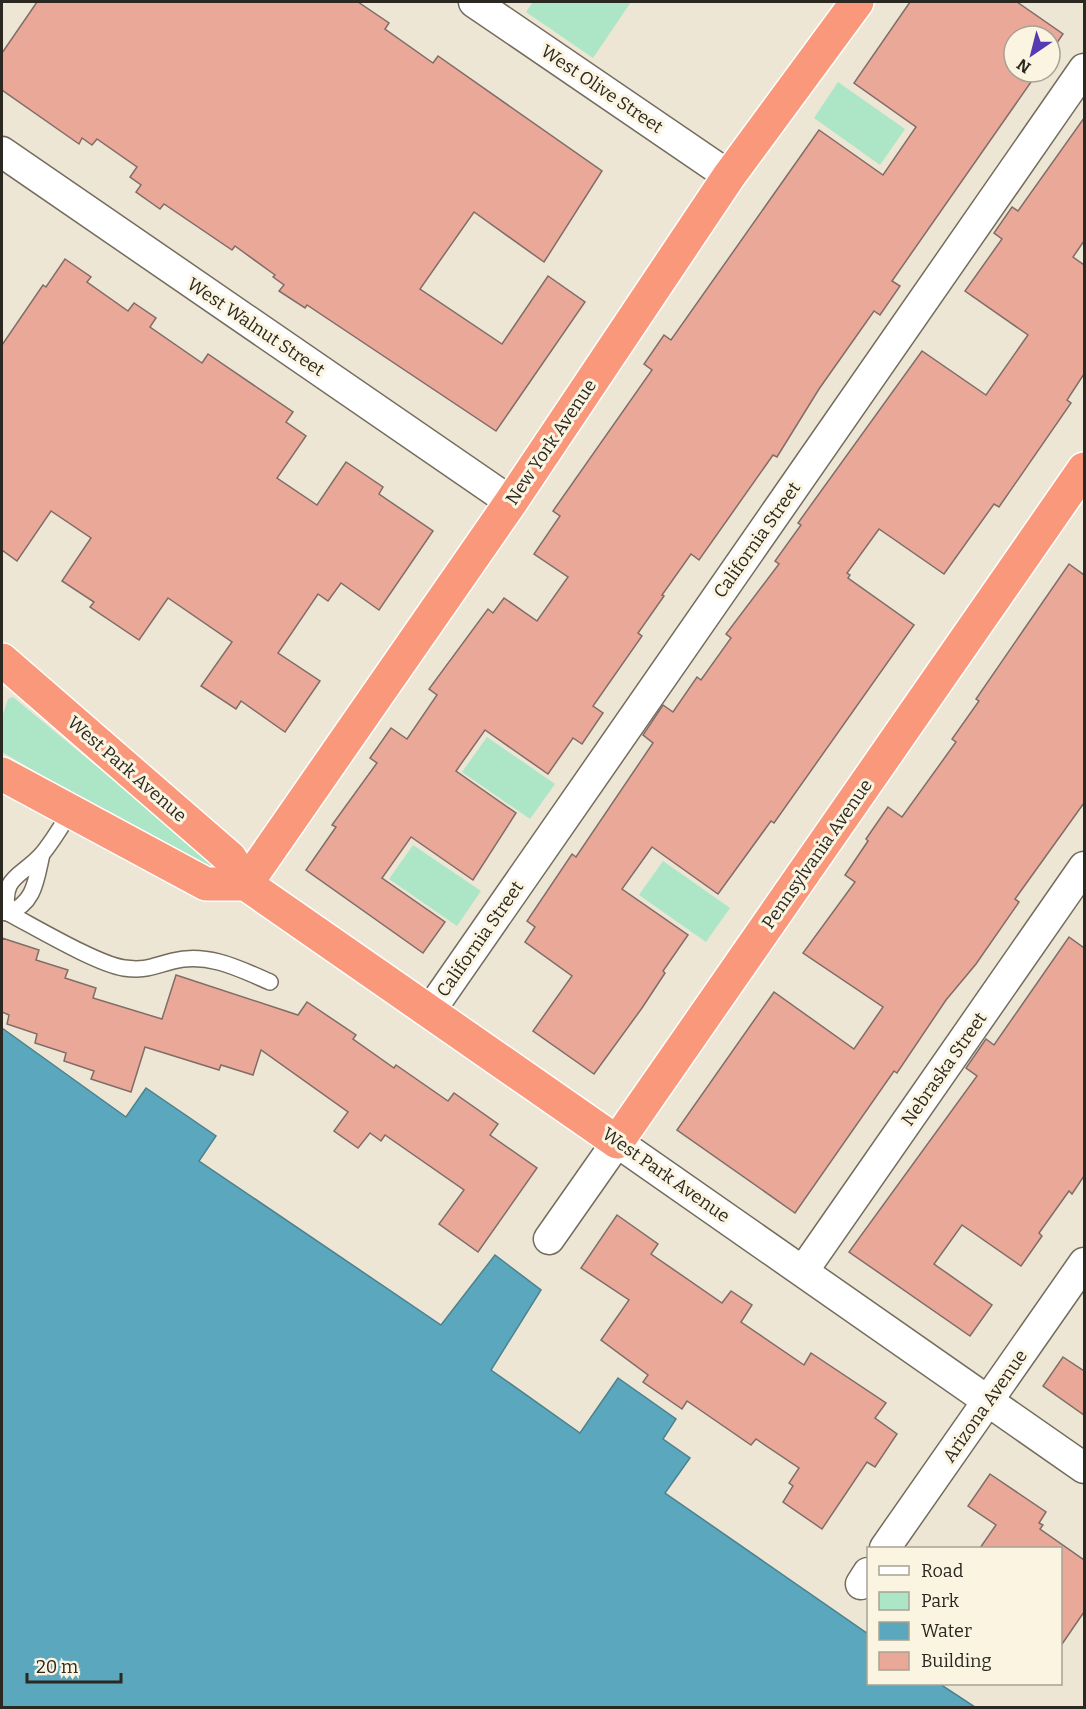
<svg xmlns="http://www.w3.org/2000/svg" width="1086" height="1709" font-family="Bitter,serif">
	<style>
		.green { fill: #ade6c7 }
		.water { fill: #5ba7bd; stroke: #4d818e; stroke-width: 1.5 }
		.building { fill: #eaa898; stroke: #806d68; stroke-width: 1.5 }
		.lines { fill: none; stroke-linecap: round; stroke-linejoin: round }
		.lane-casing { stroke: #746d5e; stroke-width: 18 }
		.street-casing { stroke: #746d5e; stroke-width: 33 }
		.highway-casing { stroke: #fff; stroke-width: 36 }
		.lane { stroke: #fff; stroke-width: 15 }
		.street { stroke: #fff; stroke-width: 30 }
		.highway { stroke: #fa987c; stroke-width: 33 }
		.labels { text-anchor: middle; stroke-width: 6; stroke-linejoin: round; paint-order: stroke }
		.street-label { font-size: 18px; fill: #2b2821; stroke: #faf4e1 }
	</style>
	<rect width="100%" height="100%" fill="#ede6d4"/>
	<g class="green">
		<path d="M533 2H631L593 58 526 12Z"/>
		<path d="M838 82 905 129 880 165 814 118Z"/>
		<path d="M13 697 218 867 209 874 2 752V717L8 699Z"/>
		<path d="M487 737 555 784 530 819 462 772Z"/>
		<path d="M413 845 481 891 457 926 389 879Z"/>
		<path d="M663 861 730 908 706 942 639 895Z"/>
	</g>
	<path class="water" d="M2 1028 126 1117 146 1088 216 1136 199 1161 441 1325 495 1255 541 1290 491 1370 580 1433 618 1378 676 1419 663 1439 690 1458 665 1493 868 1634V1684H940L975 1707H2Z"/>
	<g class="building">
		<path d="M37 2H358L389 23 385 29 433 63 438 56 602 171 544 262 474 212 420 289 502 344 548 276 585 302 496 431 307 305 305 308 279 291 284 285 273 277 275 275 235 246 232 250 164 204 160 209 136 192 141 185 130 177 137 167 97 139 92 145 82 138 79 144 2 90V53Z"/>
		<path d="M910 2H1017L1063 34 1050 53V36H1014V72H1038L892 281 900 286 880 315 874 311 819 389 777 457 773 455 699 560 691 554 662 595 664 596 638 633 642 636 593 706 603 713 582 744 573 738 548 774 485 730 456 771 516 813 473 880 411 837 382 878 445 922 423 953 306 870 336 827 332 825 377 763 370 758 391 728 407 739 437 695 429 689 488 609 493 613 504 598 537 621 568 577 534 554 560 516 553 511 652 370 644 364 664 335 671 340 819 130 883 175 916 127 854 83Z"/>
		<path d="M1084 118V241L1073 257 1084 265V374L1067 400 1071 403 999 507 994 504 944 574 879 529 847 573 850 575 848 578 914 625 774 823 771 821 718 894 652 847 622 889 688 935 663 971 665 973 642 1008 594 1074 533 1031 572 976 525 942 535 927 527 921 572 854 576 857 653 743 643 735 663 705 673 712 697 677 701 680 731 638 726 634 779 564 775 561 801 525 798 523 922 351 986 395 1028 335 965 291 1002 239 994 233 1012 207 1018 211Z"/>
		<path d="M65 259 91 277 87 282 128 311 134 303 156 318 150 327 202 363 208 354 293 412 286 422 306 436 277 478 317 505 346 462 383 487 379 494 433 531 379 610 341 583 328 601 318 594 278 653 320 681 285 732 241 701 236 709 201 686 232 642 168 598 139 640 90 607 94 602 62 581 91 538 51 511 17 561 2 550V345L43 285 46 287Z"/>
		<path d="M1069 564 1084 575V803L1015 899 1019 902 976 964 946 1000 897 1073 894 1071 795 1213 677 1130 774 992 854 1049 883 1007 803 953 855 882 845 875 868 841 866 839 888 807 902 817 956 742 952 739 979 701 976 699Z"/>
		<path d="M1069 937 1084 948V1176L1072 1194 1069 1191 1039 1233 1042 1236 1021 1266 962 1225 934 1264 992 1305 970 1336 849 1252 977 1076 966 1068 986 1039 994 1045Z"/>
		<path d="M2 938 39 950 36 960 68 970 65 978 96 988 93 998 162 1019 176 975 298 1015 307 1002 356 1035 353 1039 394 1068 396 1065 448 1101 454 1093 498 1124 490 1135 537 1168 478 1252 439 1224 464 1190 385 1135 381 1141 370 1133 358 1148 334 1131 348 1112 261 1050 253 1075 221 1065 219 1070 145 1047 131 1092 91 1079 94 1071 64 1061 66 1053 35 1043 37 1034 7 1024 9 1015 2 1012Z"/>
		<path d="M617 1215 658 1244 651 1254 722 1303 731 1291 752 1305 741 1322 804 1365 811 1353 886 1403 875 1418 897 1434 875 1467 867 1462 822 1529 783 1502 793 1486 789 1483 799 1468 756 1439 751 1445 687 1401 682 1409 643 1382 648 1375 601 1340 629 1300 581 1268Z"/>
		<path d="M1063 1357 1084 1371V1415L1043 1386Z"/>
		<path d="M990 1474 1046 1512 1039 1523 1043 1525 1040 1529 1084 1560V1612L1060 1647V1548H980L996 1525 968 1506Z"/>
	</g>
	<g class="lines">
		<g class="lane-casing">
			<g id="lane">
				<path d="M42 854C36 880 35 903 8 913 0 876 22 877 42 854 53 841 62 825 71 811"/>
				<path d="M2 912 8 913C35 927 97 964 124 968 146 971 153 966 173 961 208 952 240 969 270 982"/>
			</g>
		</g>
		<g class="street-casing">
			<g id="street">
				<path d="M474 2 729 176"/>
				<path d="M2 152 511 502"/>
				<path d="M430 1011 1084 69"/>
				<path d="M549 1239 617 1142 1084 1468"/>
				<path d="M803 1271 1084 867"/>
				<path d="M885 1548 1084 1263"/>
				<path d="M861 1584 868 1573"/>
			</g>
		</g>
		<g class="highway-casing">
			<g id="highway">
				<path d="M2 660 230 858 246 884 617 1142 1084 469"/>
				<path d="M2 774 206 884H246"/>
				<path d="M246 884 511 502 729 176 857 2"/>
			</g>
		</g>
		<use href="#lane" class="lane"/>
		<use href="#street" class="street"/>
		<use href="#highway" class="highway"/>
	</g>
	<g class="labels">
		<g class="street-label">
			<text transform="translate(602 89) rotate(34)" y="6">West Olive Street</text>
			<text transform="translate(256 327) rotate(34)" y="6">West Walnut Street</text>
			<text transform="translate(551 442) rotate(-56)" y="6">New York Avenue</text>
			<text transform="translate(757 540) rotate(-55)" y="6">California Street</text>
			<text transform="translate(127 769) rotate(41)" y="6">West Park Avenue</text>
			<text transform="translate(817 854) rotate(-55)" y="6">Pennsylvania Avenue</text>
			<text transform="translate(480 939) rotate(-55)" y="6">California Street</text>
			<text transform="translate(944 1069) rotate(-55)" y="6">Nebraska Street</text>
			<text transform="translate(666 1175) rotate(35)" y="6">West Park Avenue</text>
			<text transform="translate(985 1406) rotate(-55)" y="6">Arizona Avenue</text>
		</g>
	</g>
	<rect width="1086" height="1709" fill="none" stroke="#2b2821" stroke-width="6"/>
	<rect x="867" y="1547" width="195" height="138" fill="#faf4e1" stroke="#a7a294" stroke-width="1.5"/>
	<rect x="879" y="1566" width="30" height="9" fill="#ffffff" stroke="#a7a294" stroke-width="1.5"/>
	<text x="921" y="1577" font-size="18" fill="#2b2821">Road</text>
	<rect x="879" y="1592" width="30" height="18" fill="#ade6c7" stroke="#a7a294" stroke-width="1.5"/>
	<text x="921" y="1607" font-size="18" fill="#2b2821">Park</text>
	<rect x="879" y="1622" width="30" height="18" fill="#5ba7bd" stroke="#a7a294" stroke-width="1.5"/>
	<text x="921" y="1637" font-size="18" fill="#2b2821">Water</text>
	<rect x="879" y="1652" width="30" height="18" fill="#eaa898" stroke="#a7a294" stroke-width="1.5"/>
	<text x="921" y="1667" font-size="18" fill="#2b2821">Building</text>
	<g transform="translate(1032 54) rotate(215)"><circle r="28" fill="#faf4e1" stroke="#a7a294" stroke-width="1.5"/>
	<path d="M0-4.5L10 22L0 15L-10 22Z" fill="#553ab2"/>
	<text y="-9" font-size="16" font-weight="bold" text-anchor="middle" fill="#2b2821">N</text>
	</g>
	<path d="M27 1673v9h94v-9" fill="none" stroke="#2b2821" stroke-width="3"/>
	<text x="36" y="1673" font-size="18" fill="#2b2821" stroke="#faf4e1" stroke-width="4.5" paint-order="stroke">20 m</text>
</svg>
